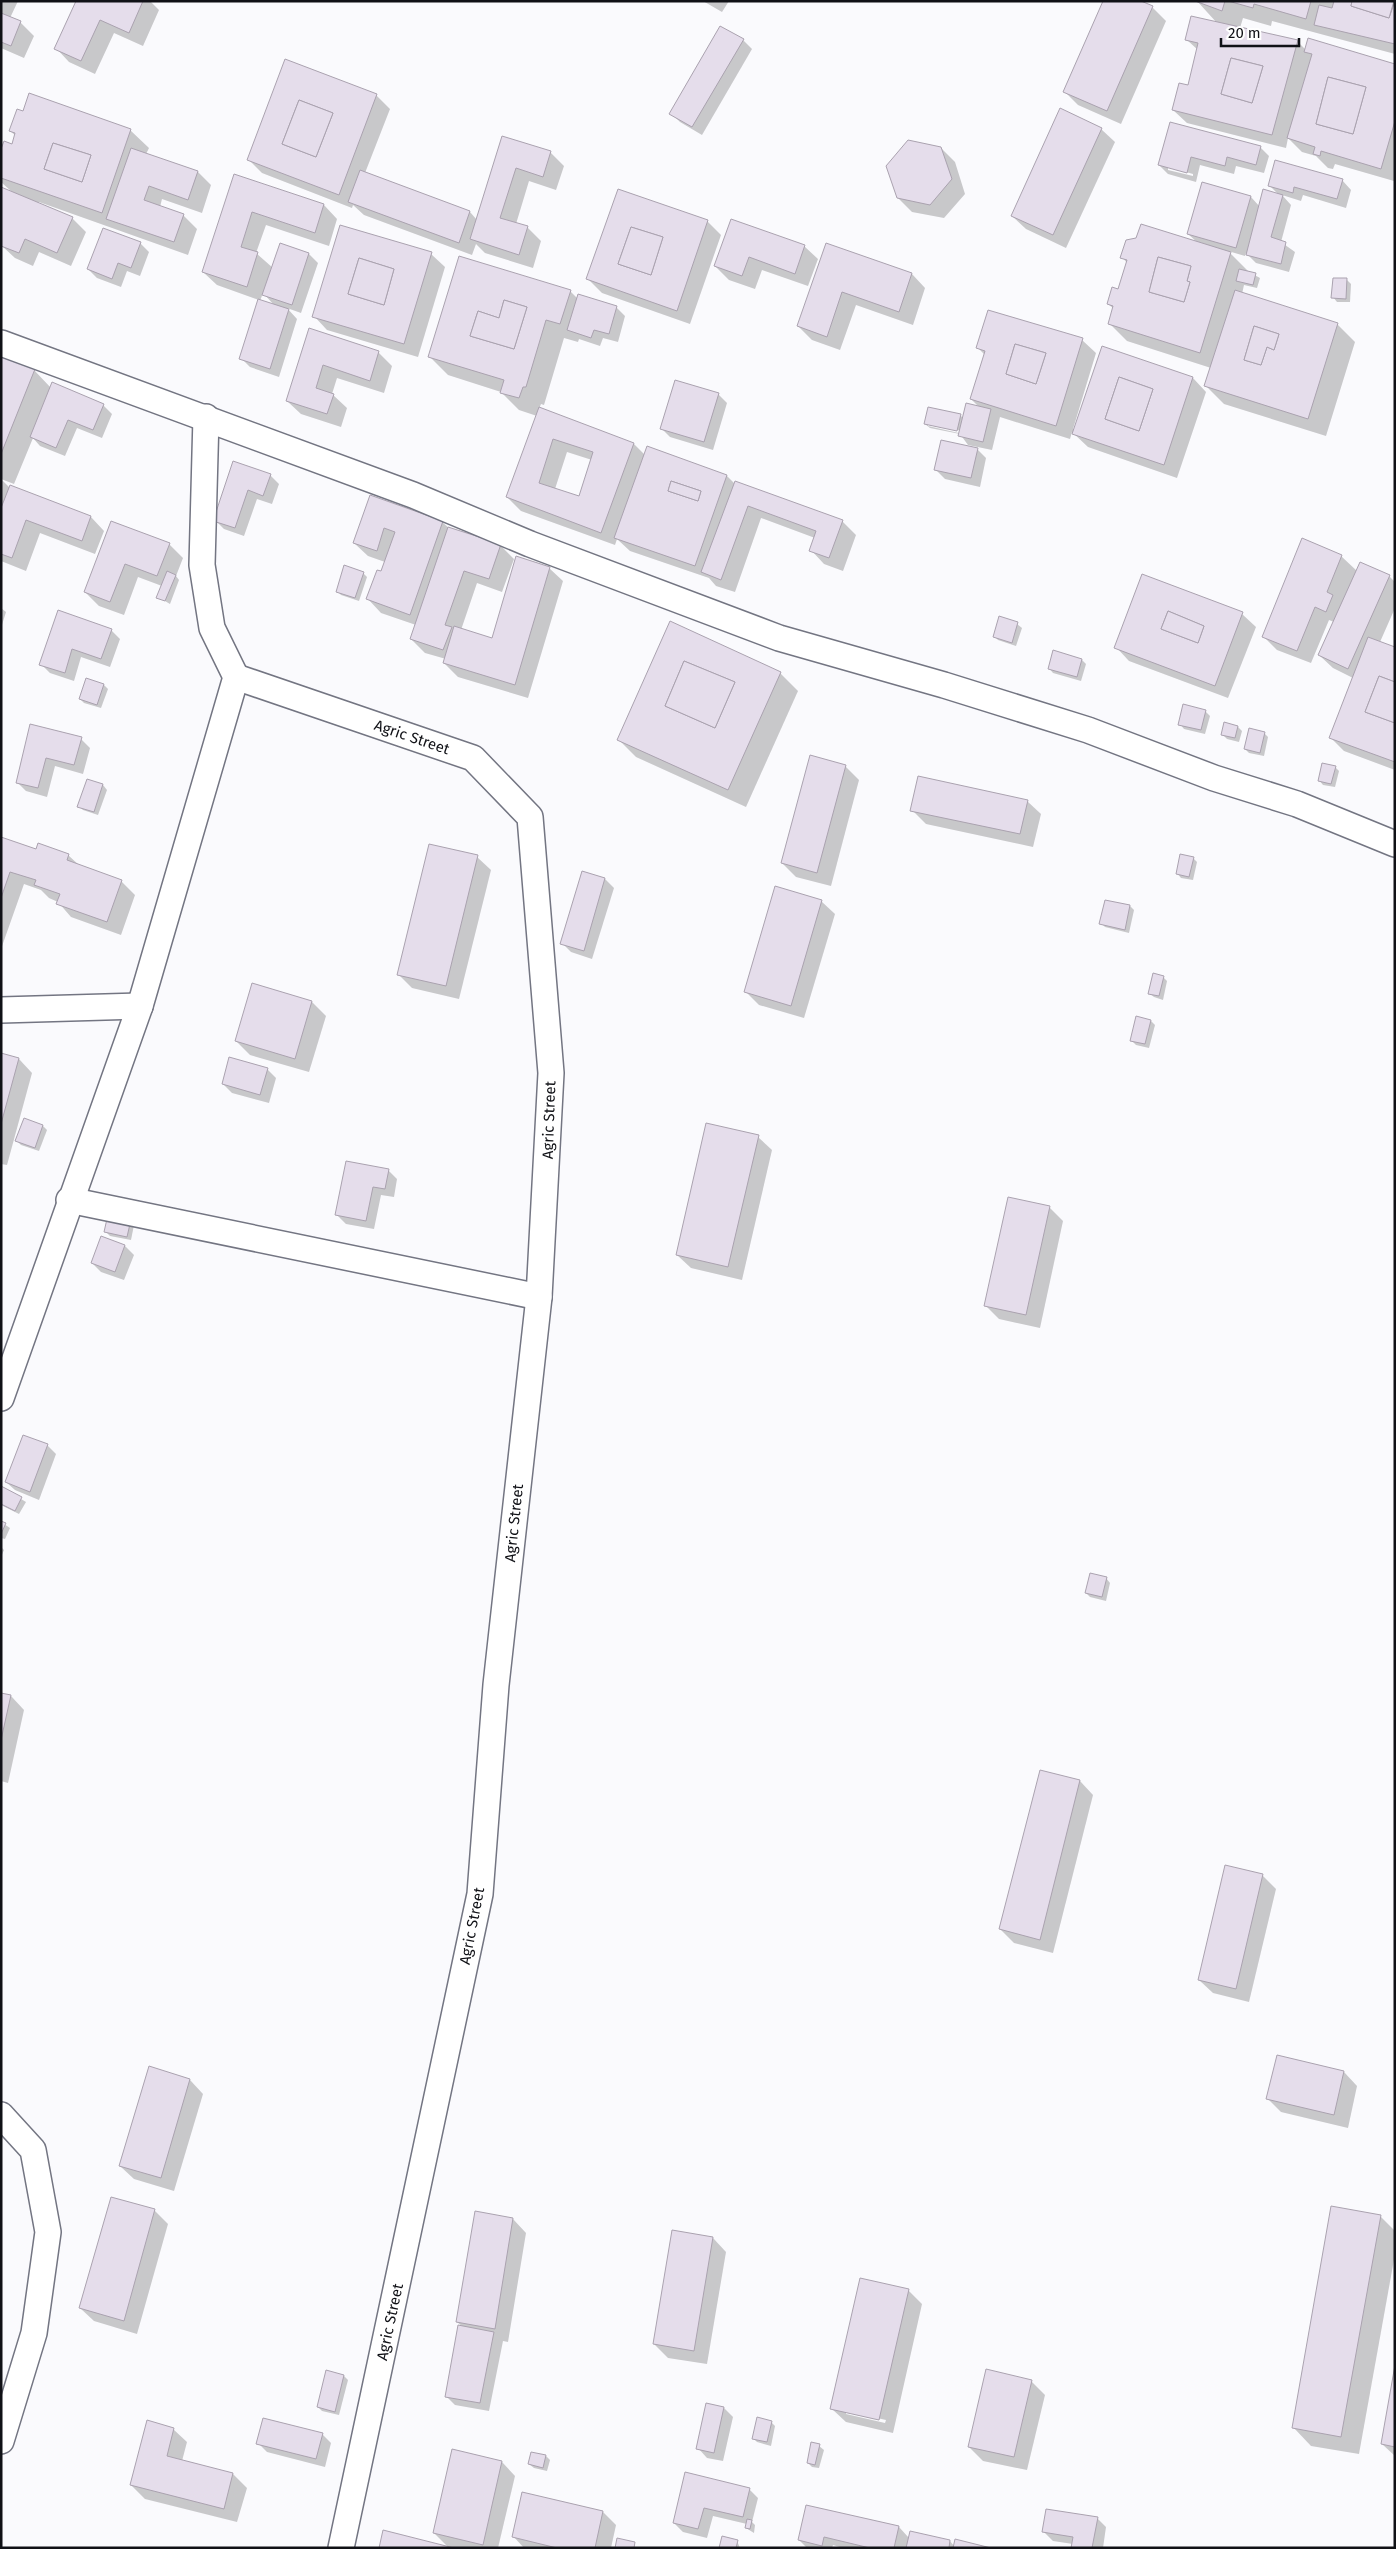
<svg xmlns="http://www.w3.org/2000/svg" width="1396" height="2549" font-family="'Fira Sans',sans-serif">
	<style>
		.shadow { fill: #0003; fill-rule: evenodd }
		.building { fill: #e5ddeb; stroke: #aaa2af; fill-rule: evenodd }
		.lines { fill: none; stroke-linecap: round; stroke-linejoin: round }
		.minor-casing { stroke: #737582; stroke-width: 28 }
		.minor { stroke: #fff; stroke-width: 25 }
		.labels { text-anchor: middle; stroke-width: 5; stroke-linejoin: round; paint-order: stroke }
		.street-label { font-size: 15px; fill: #101116; stroke: #fff }
	</style>
	<rect width="100%" height="100%" fill="#fafafd"/>
	<g class="shadow">
		<path d="M1 1H18L10 18 20 22 34 36 24 58 1 48Z"/>
		<path d="M77 1H150L159 10 143 46 114 33 95 74 69 62 56 48Z"/>
		<path d="M703 1H729L722 12Z"/>
		<path d="M1138 1 1152 7 1166 21 1121 124 1078 105 1064 91Z"/>
		<path d="M1197 1H1395V54L1272 21 1271 26 1243 18 1240 28 1297 41 1306 50 1395 65 1394 181 1335 164 1333 169 1328 168 1316 156 1302 152 1288 138 1286 148 1187 123 1173 110 1188 87 1198 50 1187 40 1217 23Z"/>
		<path d="M743 40 752 49 702 135 680 122 671 113Z"/>
		<path d="M376 95 390 109 365 173 470 212 477 220 503 137 550 152 564 166 556 190 529 181 516 224 527 227 541 241 533 268 485 253 476 244 472 255 364 215 353 205 352 208 262 173 248 159Z"/>
		<path d="M1170 123 1260 147 1269 156 1264 173 1236 166 1234 174 1200 165 1196 182 1168 174 1159 165ZM1168 167 1193 174V176L1168 170Z"/>
		<path d="M1101 129 1115 142 1066 248 1026 229 1012 216Z"/>
		<path d="M130 130 149 148 146 154 198 172 211 185 202 213 162 199 160 207 183 215 197 229 188 255 39 202 38 204 72 218 86 232 71 266 39 252 33 266 15 258 1 245 12 192 1 182V153L13 145 16 136 10 131Z"/>
		<path d="M941 148 955 162 965 194 944 218 912 212 898 198Z"/>
		<path d="M235 175 324 205 337 219 329 246 266 225 256 253 273 268 281 244 309 254 318 263 301 313 287 308 297 319 279 377 250 367 241 358 259 300 217 285 203 272ZM263 293 275 306 260 301Z"/>
		<path d="M1342 180 1351 190 1346 208 1303 195 1301 201 1282 195 1291 205 1281 242 1295 252 1289 272 1256 263 1246 253 1245 256 1228 251 1249 272 1260 278 1257 288 1244 285 1242 294 1337 324 1355 342 1326 436 1224 404 1206 386 1211 368 1127 341 1109 323 1114 309 1108 304 1119 290 1127 263 1122 257 1198 243 1188 234 1202 184 1251 197 1260 207 1279 195 1269 185Z"/>
		<path d="M731 220 804 246 818 259 808 286 762 270 755 289 729 280 715 266Z"/>
		<path d="M707 221 721 235 690 324 602 293 588 279Z"/>
		<path d="M140 243 149 252 140 276 127 271 121 287 97 278 88 269Z"/>
		<path d="M827 245 912 274 925 288 913 325 856 305 840 350 812 340 798 326Z"/>
		<path d="M431 254 445 267 418 357 327 330 314 316Z"/>
		<path d="M1347 280 1351 284 1350 302H1337L1333 297Z"/>
		<path d="M570 291 578 299 616 307 625 316 618 342 603 338 600 346 579 339 578 342 564 338 544 405 541 404 539 409 634 444 645 455 727 476 735 484 842 521 856 535 843 571 824 564 811 550 815 538 761 518 735 592 716 586 709 578 630 551 617 539 615 545 521 511 507 497 537 416 519 410 501 392 448 375 430 357ZM567 452 592 460 580 497 555 489Z"/>
		<path d="M309 330 378 352 392 366 384 393 337 378 332 394 347 408 341 427 301 414 287 401Z"/>
		<path d="M1082 340 1096 353 1073 429H1075L1103 348 1193 378 1206 392 1177 478 1088 447 1072 432 1070 439 1000 417 992 450 968 445 960 434 930 428 925 424 960 415 963 418 980 408 971 399 985 355 978 348ZM928 424 963 431V434L928 426Z"/>
		<path d="M1 357 34 370 51 388 103 405 112 414 102 438 77 428 65 456 40 446 33 438 14 484 1 479Z"/>
		<path d="M718 394 727 403 713 450 670 437 661 428Z"/>
		<path d="M975 447 986 458 980 487 945 479 936 470Z"/>
		<path d="M234 462 270 475 279 484 272 504 257 499 244 536 224 529 215 520Z"/>
		<path d="M1 479 10 488 91 517 104 531 95 554 40 533 26 571 1 561Z"/>
		<path d="M370 497 442 522 449 528 500 545 514 559 502 592 477 583 461 630 492 639 549 568 563 581 528 698 458 677 444 663 446 659 425 653 411 639 416 625 381 613 368 599 385 562 368 556 354 543Z"/>
		<path d="M112 522 169 544 183 558 176 576 179 580 170 604 158 597 162 586 138 577 124 615 99 606 85 592Z"/>
		<path d="M1341 556 1357 571 1389 576 1395 582V608L1380 642 1395 648V770L1344 751 1331 738 1353 678 1333 668 1319 655 1334 622 1329 620 1311 663 1277 650 1263 636Z"/>
		<path d="M363 573 367 577 359 601 341 595 337 591Z"/>
		<path d="M1 608 6 612 1 628Z"/>
		<path d="M1242 614 1256 627 1228 698 1129 661 1116 647Z"/>
		<path d="M1017 624 1022 628 1016 646 998 640 994 636Z"/>
		<path d="M111 630 120 639 110 667 81 657 74 681 50 673 41 664Z"/>
		<path d="M1082 660 1086 664 1081 681 1053 673 1049 668Z"/>
		<path d="M780 673 798 691 746 807 636 757 618 739Z"/>
		<path d="M104 685 108 689 101 708 84 703 80 699Z"/>
		<path d="M1205 711 1210 716 1205 734 1184 729 1180 724Z"/>
		<path d="M31 726 81 739 90 748 83 774 55 766 47 797 26 791 17 782Z"/>
		<path d="M1238 727 1242 731 1239 742 1227 739 1223 735Z"/>
		<path d="M1264 733 1268 737 1264 756 1249 753 1245 749Z"/>
		<path d="M845 766 859 780 831 886 796 877 782 863Z"/>
		<path d="M1335 767 1339 771 1335 787 1323 785 1319 780Z"/>
		<path d="M88 780 103 785 107 790 98 815 83 810 79 806Z"/>
		<path d="M1027 801 1041 814 1033 847 926 824 912 810Z"/>
		<path d="M1 838 37 851 68 855 80 866 121 881 135 895 121 935 71 917 58 902 49 898 41 890 24 884 1 949Z"/>
		<path d="M477 857 491 870 459 999 412 988 398 974Z"/>
		<path d="M1193 858 1197 862 1193 880 1181 878 1177 873Z"/>
		<path d="M605 879 614 888 592 959 571 952 562 943Z"/>
		<path d="M821 901 835 914 804 1018 759 1005 745 991Z"/>
		<path d="M1130 906 1134 910 1129 933 1105 927 1101 923Z"/>
		<path d="M1163 977 1167 981 1163 1000 1154 997 1149 993Z"/>
		<path d="M253 985 312 1002 326 1016 309 1072 250 1055 236 1041Z"/>
		<path d="M1151 1021 1155 1025 1149 1048 1136 1045 1131 1040Z"/>
		<path d="M1 1054 19 1059 32 1073 7 1165 1 1164Z"/>
		<path d="M267 1069 276 1078 269 1103 232 1093 223 1084Z"/>
		<path d="M43 1126 47 1130 39 1151 21 1145 17 1141Z"/>
		<path d="M758 1137 772 1150 742 1280 691 1268 677 1255Z"/>
		<path d="M388 1170 397 1179 394 1197 381 1195 374 1229 346 1224 337 1215Z"/>
		<path d="M1049 1207 1063 1221 1040 1328 999 1319 985 1305Z"/>
		<path d="M135 1220 131 1240 110 1236 106 1232Z"/>
		<path d="M102 1238 125 1246 134 1255 124 1280 101 1272 92 1263Z"/>
		<path d="M47 1445 56 1454 39 1500 15 1490 6 1482Z"/>
		<path d="M1 1487 26 1502 19 1514 1 1505Z"/>
		<path d="M1 1522 10 1528 5 1539 1 1538Z"/>
		<path d="M1 1547 4 1550 1 1557Z"/>
		<path d="M1106 1578 1110 1583 1106 1601 1090 1597 1086 1593Z"/>
		<path d="M1 1694 11 1696 24 1710 8 1783 1 1781Z"/>
		<path d="M1041 1771 1080 1781 1093 1795 1053 1953 1014 1943 1000 1929Z"/>
		<path d="M1262 1875 1276 1889 1249 2002 1213 1993 1199 1980Z"/>
		<path d="M1344 2072 1357 2086 1348 2128 1281 2112 1268 2099Z"/>
		<path d="M190 2080 203 2094 174 2191 134 2179 120 2166Z"/>
		<path d="M154 2210 168 2224 137 2334 94 2321 80 2308Z"/>
		<path d="M1380 2216 1395 2231V2254L1359 2454 1311 2446 1293 2427Z"/>
		<path d="M513 2219 526 2233 508 2342 503 2341 489 2411 455 2405 446 2396 463 2327 457 2322Z"/>
		<path d="M713 2238 726 2252 707 2364 668 2358 654 2344Z"/>
		<path d="M908 2290 922 2304 893 2433 846 2422 832 2409ZM846 2411 886 2420 885 2423 846 2414Z"/>
		<path d="M1395 2372V2456L1382 2444Z"/>
		<path d="M344 2376 348 2380 339 2415 322 2411 318 2407Z"/>
		<path d="M1031 2381 1045 2395 1027 2470 983 2461 969 2447Z"/>
		<path d="M724 2408 733 2417 723 2461 707 2458 698 2448Z"/>
		<path d="M771 2422 775 2426 771 2446 757 2442 753 2438Z"/>
		<path d="M173 2429 187 2442 182 2461 233 2474 247 2488 237 2522 145 2499 131 2485Z"/>
		<path d="M322 2434 331 2443 325 2467 267 2452 258 2443Z"/>
		<path d="M819 2446 824 2450 819 2468 812 2467 808 2463Z"/>
		<path d="M546 2456 550 2460 547 2471 534 2468 529 2464Z"/>
		<path d="M502 2462 515 2476 498 2548H449L434 2533Z"/>
		<path d="M686 2474 749 2489 758 2498 752 2522 755 2525 754 2533 746 2528 747 2524 713 2516 707 2538 683 2532 674 2523Z"/>
		<path d="M807 2506 899 2527 909 2538 911 2532 950 2541 954 2546 985 2548H843L833 2545 832 2548H807L799 2540Z"/>
		<path d="M603 2512 616 2525 611 2548H524L513 2536Z"/>
		<path d="M1097 2518 1106 2527 1103 2548H1073V2544L1053 2541 1044 2532Z"/>
		<path d="M737 2541 740 2548H721Z"/>
	</g>
	<g class="building">
		<path d="M76 1H143L129 33 100 20 81 61 54 49Z"/>
		<path d="M1103 1H1141L1153 6 1107 111 1063 92Z"/>
		<path d="M1195 1H1225L1222 11Z"/>
		<path d="M1228 1H1311L1306 19 1254 4 1253 8Z"/>
		<path d="M1334 1H1352L1351 6 1389 18 1395 1V44L1314 25 1319 5 1332 8Z"/>
		<path d="M1352 1H1394L1389 18 1351 6Z"/>
		<path d="M1 13 21 21 11 46 1 42Z"/>
		<path d="M1191 16 1298 40 1272 135 1172 110 1179 83 1188 85 1198 43 1185 40ZM1231 58 1263 66 1252 103 1221 94Z"/>
		<path d="M720 26 744 39 692 127 669 114Z"/>
		<path d="M1308 38 1395 64V121L1381 169 1321 151 1320 156 1313 154 1315 147 1287 138 1312 54 1304 52ZM1328 77 1366 87 1353 134 1316 124Z"/>
		<path d="M1231 58 1263 66 1252 103 1221 94Z"/>
		<path d="M285 59 377 94 339 195 247 160ZM299 100 333 113 316 157 282 144Z"/>
		<path d="M1328 77 1366 87 1353 134 1316 124Z"/>
		<path d="M29 93 131 129 102 213 1 178V149L4 141 12 144 15 133 9 131 17 109 23 111ZM53 143 91 155 82 182 44 169Z"/>
		<path d="M299 100 333 113 316 157 282 144Z"/>
		<path d="M1060 108 1102 128 1053 235 1011 216Z"/>
		<path d="M1170 122 1261 146 1256 165 1227 157 1225 166 1191 157 1187 173 1158 165Z"/>
		<path d="M502 136 551 151 543 177 516 168 500 218 528 226 519 255 470 239Z"/>
		<path d="M908 140 941 147 952 179 930 205 897 198 886 166Z"/>
		<path d="M53 143 91 155 82 182 44 169Z"/>
		<path d="M131 148 198 171 188 200 149 186 144 200 184 214 174 242 106 219Z"/>
		<path d="M1275 160 1343 179 1337 199 1294 187 1293 193 1268 186Z"/>
		<path d="M360 170 470 211 459 243 348 202Z"/>
		<path d="M234 174 324 204 315 233 252 212 241 247 258 252 247 287 202 272Z"/>
		<path d="M1202 182 1251 196 1236 248 1187 234Z"/>
		<path d="M1 187 73 217 57 253 25 239 19 253 1 246Z"/>
		<path d="M618 189 708 220 677 311 586 279ZM631 227 663 237 651 275 618 264Z"/>
		<path d="M1263 189 1283 195 1271 237 1286 242 1281 264 1246 255Z"/>
		<path d="M731 219 805 245 795 274 749 257 742 276 714 266Z"/>
		<path d="M1141 224 1231 252 1200 353 1108 324 1113 306 1107 304 1112 287 1118 289 1127 260 1120 258 1126 240 1136 238ZM1158 257 1191 266 1187 281 1190 282 1184 302 1149 292Z"/>
		<path d="M340 225 432 252 404 344 312 317ZM359 258 394 269 384 305 348 294Z"/>
		<path d="M631 227 663 237 651 275 618 264Z"/>
		<path d="M103 228 141 242 131 268 118 263 112 279 87 269Z"/>
		<path d="M280 243 309 253 292 305 262 295Z"/>
		<path d="M826 243 912 273 899 312 842 292 827 337 797 326Z"/>
		<path d="M459 256 571 290 560 324 546 320 526 387H523L519 398 500 393 504 380 428 357ZM504 300 527 307 514 349 470 336 478 311 499 318Z"/>
		<path d="M1158 257 1191 266 1187 281 1190 282 1184 302 1149 292Z"/>
		<path d="M359 258 394 269 384 305 348 294Z"/>
		<path d="M1239 269 1256 273 1253 285 1236 281Z"/>
		<path d="M1333 278H1347L1346 299 1331 298Z"/>
		<path d="M1235 290 1338 323 1308 419 1204 386ZM1254 326 1279 334 1274 350 1267 347 1261 365 1244 360Z"/>
		<path d="M578 294 617 306 609 334 594 330 591 338 567 330Z"/>
		<path d="M258 299 289 309 270 369 239 359Z"/>
		<path d="M504 300 527 307 514 349 470 336 478 311 499 318Z"/>
		<path d="M988 310 1083 338 1056 426 970 399 985 351 976 348ZM1015 344 1046 353 1036 384 1006 374Z"/>
		<path d="M1254 326 1279 334 1274 350 1267 347 1261 365 1244 360Z"/>
		<path d="M309 328 379 351 370 381 323 365 316 388 334 394 327 414 286 401Z"/>
		<path d="M1015 344 1046 353 1036 384 1006 374Z"/>
		<path d="M1102 346 1193 377 1164 465 1072 434ZM1119 377 1153 389 1139 431 1105 419Z"/>
		<path d="M1 356 35 369 1 454Z"/>
		<path d="M1119 377 1153 389 1139 431 1105 419Z"/>
		<path d="M675 380 719 393 704 442 660 429Z"/>
		<path d="M52 382 104 404 93 430 68 420 56 448 30 437Z"/>
		<path d="M966 403 991 409 983 442 958 436Z"/>
		<path d="M539 407 634 443 601 533 506 497ZM553 439 593 452 579 496 539 483Z"/>
		<path d="M928 407 961 414 957 431 924 424Z"/>
		<path d="M941 440 978 448 971 478 934 470Z"/>
		<path d="M647 446 727 475 695 566 614 538ZM671 481 701 491 698 501 668 491Z"/>
		<path d="M233 461 271 474 263 496 248 490 235 528 213 521Z"/>
		<path d="M671 481 701 491 698 501 668 491Z"/>
		<path d="M735 481 843 520 829 558 809 551 816 531 748 506 721 580 701 572Z"/>
		<path d="M10 485 91 516 82 541 26 520 12 558 1 554V508Z"/>
		<path d="M370 495 443 521 410 615 366 599 377 570 381 571 395 532 384 528 377 551 353 543Z"/>
		<path d="M111 521 170 543 157 576 125 564 110 602 84 592Z"/>
		<path d="M448 527 501 544 489 579 464 571 445 625 452 627 443 650 410 639Z"/>
		<path d="M1302 538 1342 555 1327 592 1333 595 1326 612 1315 607 1297 651 1262 637Z"/>
		<path d="M516 556 550 567 515 685 443 663 454 626 492 638Z"/>
		<path d="M1360 562 1390 575 1348 669 1318 655Z"/>
		<path d="M344 565 364 572 355 598 336 592Z"/>
		<path d="M167 571 176 575 165 601 156 598Z"/>
		<path d="M1142 574 1243 612 1215 686 1114 648ZM1168 611 1204 626 1198 643 1161 629Z"/>
		<path d="M58 610 112 629 101 659 72 649 65 673 39 665Z"/>
		<path d="M1168 611 1204 626 1198 643 1161 629Z"/>
		<path d="M999 616 1018 622 1012 643 993 637Z"/>
		<path d="M670 621 781 672 728 790 617 740ZM684 661 735 682 715 728 665 706Z"/>
		<path d="M1368 637 1395 647V682L1379 676 1365 712 1395 723V762L1329 738Z"/>
		<path d="M1053 650 1082 659 1077 677 1048 669Z"/>
		<path d="M684 661 735 682 715 728 665 706Z"/>
		<path d="M1379 676 1395 682V723L1365 712Z"/>
		<path d="M86 678 104 684 97 705 79 699Z"/>
		<path d="M1183 704 1206 710 1201 730 1178 725Z"/>
		<path d="M1224 722 1238 726 1235 738 1221 735Z"/>
		<path d="M30 724 82 737 74 765 46 758 38 788 16 783Z"/>
		<path d="M1249 728 1265 732 1260 753 1244 749Z"/>
		<path d="M810 755 846 765 817 873 781 863Z"/>
		<path d="M1322 763 1336 766 1331 784 1318 781Z"/>
		<path d="M918 776 1028 800 1020 834 910 811Z"/>
		<path d="M87 779 103 784 94 812 77 807Z"/>
		<path d="M1 837 36 849 38 843 69 854 67 860 122 880 107 922 56 904 60 894 34 885 36 880 10 872 1 898Z"/>
		<path d="M429 844 478 855 446 986 397 975Z"/>
		<path d="M1180 854 1194 857 1189 877 1176 874Z"/>
		<path d="M582 871 605 878 584 951 560 944Z"/>
		<path d="M775 886 822 900 791 1006 744 992Z"/>
		<path d="M1105 900 1130 905 1125 930 1099 924Z"/>
		<path d="M1153 973 1164 976 1159 996 1148 994Z"/>
		<path d="M252 983 312 1001 295 1059 235 1041Z"/>
		<path d="M1136 1016 1151 1020 1145 1044 1130 1041Z"/>
		<path d="M1 1053 19 1058 1 1124Z"/>
		<path d="M229 1057 268 1068 260 1095 222 1084Z"/>
		<path d="M24 1118 43 1125 35 1148 15 1141Z"/>
		<path d="M706 1123 759 1135 728 1267 676 1255Z"/>
		<path d="M346 1161 389 1169 385 1189 373 1187 366 1221 335 1215Z"/>
		<path d="M1008 1197 1050 1206 1026 1315 984 1306Z"/>
		<path d="M109 1210 132 1215 127 1237 104 1232Z"/>
		<path d="M101 1236 125 1245 115 1272 91 1263Z"/>
		<path d="M23 1435 48 1444 30 1492 5 1482Z"/>
		<path d="M1 1486 22 1497 15 1511 1 1504Z"/>
		<path d="M1 1521 6 1523 1 1534Z"/>
		<path d="M1090 1573 1107 1577 1102 1597 1085 1593Z"/>
		<path d="M1 1693 11 1695 1 1740Z"/>
		<path d="M1040 1770 1080 1780 1040 1940 999 1929Z"/>
		<path d="M1225 1865 1263 1874 1236 1989 1198 1980Z"/>
		<path d="M1277 2055 1344 2071 1334 2115 1266 2099Z"/>
		<path d="M149 2066 190 2079 161 2178 119 2166Z"/>
		<path d="M111 2197 155 2209 124 2321 79 2308Z"/>
		<path d="M1331 2206 1381 2215 1341 2437 1292 2428Z"/>
		<path d="M475 2211 513 2218 495 2329 456 2322Z"/>
		<path d="M672 2230 713 2237 694 2351 653 2344Z"/>
		<path d="M860 2278 909 2289 879 2420 830 2409Z"/>
		<path d="M458 2325 494 2332 480 2403 445 2397Z"/>
		<path d="M1395 2365V2447L1381 2444Z"/>
		<path d="M986 2369 1032 2380 1014 2457 968 2447Z"/>
		<path d="M326 2370 344 2375 335 2412 317 2407Z"/>
		<path d="M706 2403 724 2407 714 2453 696 2449Z"/>
		<path d="M757 2417 772 2421 767 2442 752 2439Z"/>
		<path d="M263 2418 323 2433 316 2459 256 2444Z"/>
		<path d="M147 2420 174 2428 167 2456 233 2473 224 2509 130 2485Z"/>
		<path d="M811 2442 820 2444 815 2465 807 2463Z"/>
		<path d="M452 2449 502 2461 483 2545 433 2533Z"/>
		<path d="M531 2452 546 2455 543 2468 528 2464Z"/>
		<path d="M685 2472 750 2488 743 2517 704 2508 698 2529 673 2523Z"/>
		<path d="M522 2492 603 2511 595 2548H557L512 2537Z"/>
		<path d="M806 2505 899 2526 894 2548H870L824 2537 822 2546 798 2540Z"/>
		<path d="M1046 2509 1098 2517 1092 2548H1071L1073 2537 1042 2532Z"/>
		<path d="M747 2519 752 2520 750 2529 745 2528Z"/>
		<path d="M383 2530 454 2548H379Z"/>
		<path d="M910 2531 950 2540 949 2548H906Z"/>
		<path d="M722 2536 738 2540 736 2548H719Z"/>
		<path d="M617 2538 635 2542 634 2548H615Z"/>
		<path d="M955 2539 991 2548H953Z"/>
	</g>
	<g class="lines">
		<g class="minor-casing">
			<g id="minor">
				<path d="M1 343 413 495 530 544 779 638 944 685 1088 730 1214 778 1297 804 1395 844"/>
				<path id="s1" d="M236 677 473 758 530 817 551 1073 539 1297 496 1685 480 1894 341 2548"/>
				<path d="M1 1010 140 1006"/>
				<path d="M69 1200 539 1297"/>
				<path d="M1 1398 140 1006 236 677 212 628 202 565 206 417"/>
				<path d="M1 2115 33 2150 48 2232 34 2333 1 2441"/>
			</g>
		</g>
		<use href="#minor" class="minor"/>
	</g>
	<g class="labels">
		<g class="street-label">
			<text dy="5" stroke="none"><textPath href="#s1" startOffset="186">Agric Street</textPath></text>
			<text transform="translate(549 1120) rotate(-88)" y="5">Agric Street</text>
			<text transform="translate(514 1523) rotate(-84)" y="5">Agric Street</text>
			<text transform="translate(472 1926) rotate(-79)" y="5">Agric Street</text>
			<text transform="translate(390 2322) rotate(-78)" y="5">Agric Street</text>
		</g>
	</g>
	<rect width="1396" height="2549" fill="none" stroke="#101116" stroke-width="5"/>
	<path d="M1221 38v8h78v-8" fill="none" stroke="#101116" stroke-width="2.5"/>
	<text x="1228" y="38" font-size="15" fill="#101116" stroke="#ffffff" stroke-width="4" paint-order="stroke">20 m</text>
</svg>
